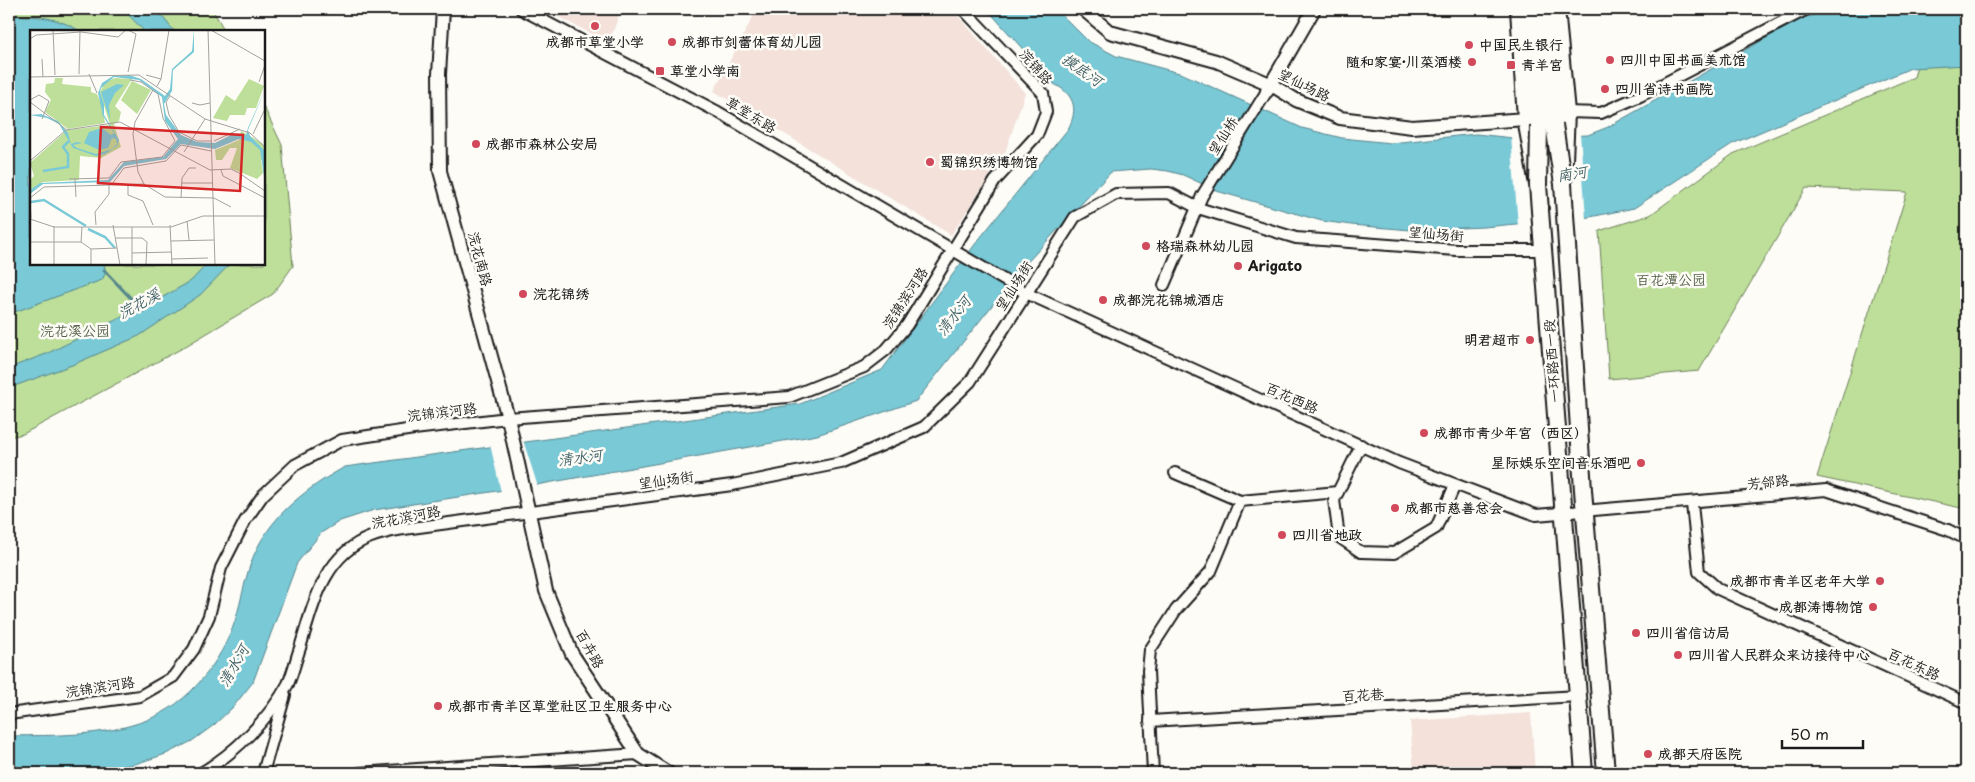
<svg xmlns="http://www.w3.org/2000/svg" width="1975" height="782" font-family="'Playpen Sans','LXGW WenKai TC',sans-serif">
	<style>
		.built { fill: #f3e1da }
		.green { fill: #bddf99; stroke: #6c7e5a }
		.water { fill: #7ac9d6; stroke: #54848c }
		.pier { fill: #fdfcf7 }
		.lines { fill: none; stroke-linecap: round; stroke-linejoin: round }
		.stream { stroke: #54848c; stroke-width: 3 }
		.minor-casing { stroke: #1c1c1c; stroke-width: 14 }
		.tertiary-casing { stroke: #1c1c1c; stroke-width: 16 }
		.primary-casing { stroke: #1c1c1c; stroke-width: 20 }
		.minor { stroke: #fdfcf7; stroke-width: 10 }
		.tertiary { stroke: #fdfcf7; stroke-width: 12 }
		.primary { stroke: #fdfcf7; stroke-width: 16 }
		.primary-bridge-casing { stroke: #1c1c1c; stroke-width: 20; stroke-linecap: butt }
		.primary-bridge { stroke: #fdfcf7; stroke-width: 16 }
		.poi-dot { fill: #d1495b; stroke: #fdfcf7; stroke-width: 2 }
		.labels { text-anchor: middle; stroke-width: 5; stroke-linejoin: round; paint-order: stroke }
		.poi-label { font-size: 14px; font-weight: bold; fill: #1c1c1c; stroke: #fdfcf7; text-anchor: start }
		.street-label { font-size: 14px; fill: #1c1c1c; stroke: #fdfcf7 }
		.park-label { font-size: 14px; fill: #546048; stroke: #fdfcf7 }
		.water-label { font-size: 15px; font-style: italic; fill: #426166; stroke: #fdfcf7 }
		.inset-river { fill: none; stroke: #7ac9d6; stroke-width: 2.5 }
		.inset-road { fill: none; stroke: #a3a29f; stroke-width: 1 }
		.view { fill: #d62828; fill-opacity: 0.15; stroke: #d62828; stroke-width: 2.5 }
		.inset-edge { fill: none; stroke: #1c1c1c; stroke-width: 2.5 }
	</style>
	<rect width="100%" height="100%" fill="#fdfcf7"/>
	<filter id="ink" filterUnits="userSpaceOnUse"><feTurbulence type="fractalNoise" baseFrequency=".02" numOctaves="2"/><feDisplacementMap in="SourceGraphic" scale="10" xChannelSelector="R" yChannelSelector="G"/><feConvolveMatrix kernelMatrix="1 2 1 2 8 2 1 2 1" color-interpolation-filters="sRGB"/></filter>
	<g filter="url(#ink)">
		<g class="built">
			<path d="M543 9H621L609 43Z"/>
			<path d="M757 9H952L1025 93 1005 153 951 235 714 91Z"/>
			<path d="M1531 713 1535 773H1414L1410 721Z"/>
		</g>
		<g class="green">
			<path d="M9 9H212L225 31H31V264H264V107L282 145 293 266 273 294 179 350 23 434 9 437Z"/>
			<path d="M1932 9H1966V509L1817 477 1907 192 1806 188 1699 371 1609 379 1599 231 1650 215 1733 154 1914 77Z"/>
		</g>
		<g class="water">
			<path d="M123 9H156L174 31H144Z"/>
			<path d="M987 9H1056L1088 41 1116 56 1183 74 1302 128 1342 138 1391 143 1476 134 1513 138 1588 135 1608 127 1802 18 1844 9H1932L1948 12 1957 9H1966V65L1911 68 1732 144 1634 208 1590 217 1484 227 1411 230 1351 225 1322 221 1220 192 1183 175 1168 171 1151 169 1111 172 1022 268 916 401 817 435 536 485 374 510 340 521 321 533 297 563 253 682 233 707 214 725 192 741 166 754 135 764 82 773H9V736C55 735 103 737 147 720 189 704 221 662 235 621 242 599 245 576 254 555 271 515 308 487 345 467L800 404 882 370 976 243 1068 129C1079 109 1074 94 1054 84Z"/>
			<path d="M9 16C36 15 57 17 80 31H31V264H104L106 272 102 280 9 314Z"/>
			<path d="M207 264H230L200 295 139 336 72 365 9 388V368L46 354 163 297 191 281Z"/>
		</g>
		<g class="pier">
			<path d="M1580 133 1586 219 1518 226 1511 136Z"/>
			<path d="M523 440 538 487 501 492 490 444Z"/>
		</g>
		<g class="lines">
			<path class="stream" d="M104 270 143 311"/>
			<g class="minor-casing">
				<g id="minor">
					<path d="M521 9 718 112 1026 293 1399 463 1536 515 1826 490 1948 530 1966 539"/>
					<path d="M1566 112 1601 113 1640 96 1807 9"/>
					<path d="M1164 285 1202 196 1267 91"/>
					<path d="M1361 445 1334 500 1339 537 1361 552 1394 553 1436 528 1455 485"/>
					<path d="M1175 473 1240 501"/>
					<path d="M1692 504 1699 572 1718 589 1966 703"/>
					<path d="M9 714 140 696 173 677 194 649 209 616 221 568 245 521 263 495 295 465 342 440 414 429 508 418 789 397 864 367 886 350 907 325 995 181 1037 135 1046 112 1043 93 963 9"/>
					<path d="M1150 721 1578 696"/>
					<path d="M201 773C235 753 269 719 288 684 293 673 296 659 300 648 313 605 324 554 371 537 381 533 393 531 404 529L732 485 841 463 924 427 970 382 1075 217 1116 194 1169 193 1198 208 1296 238 1456 250H1543"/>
					<path d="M263 773 285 695"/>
					<path d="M359 773 638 754"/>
					<path d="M1153 773 1148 671 1150 650 1176 610 1211 571 1240 501 1338 492"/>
				</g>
			</g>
			<g class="tertiary-casing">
				<g id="tertiary">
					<path d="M443 9 439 74 440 171 508 418 546 591 572 654 638 754 668 773"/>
					<path d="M1083 9 1110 32 1216 61 1270 84 1296 100 1340 118 1412 127 1526 119"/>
					<path d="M1267 91 1314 9"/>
				</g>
			</g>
			<g class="primary-casing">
				<g id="primary">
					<path d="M1519 9 1526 119 1538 185 1584 773"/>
					<path d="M1531 9 1539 126"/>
					<path d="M1545 9 1554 125"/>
					<path d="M1556 9 1566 112 1563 184 1583 490 1606 773"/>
				</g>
			</g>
			<use href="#minor" class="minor"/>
			<use href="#tertiary" class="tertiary"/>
			<use href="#primary" class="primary"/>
			<g class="primary-bridge-casing">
				<g id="primary-bridge">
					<path d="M1554 125 1563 184"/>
					<path d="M1538 185 1539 126"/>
				</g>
			</g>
			<use href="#primary-bridge" class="primary-bridge"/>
		</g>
	</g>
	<g class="poi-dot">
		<circle cx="595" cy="26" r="5"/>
		<circle cx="672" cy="42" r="5"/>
		<circle cx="1469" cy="45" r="5"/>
		<circle cx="1610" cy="60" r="5"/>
		<circle cx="1472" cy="62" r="5"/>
		<rect x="1506" y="60" width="10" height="10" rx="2.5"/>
		<rect x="655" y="66" width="10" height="10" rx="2.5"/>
		<circle cx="1605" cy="89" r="5"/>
		<circle cx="476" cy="144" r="5"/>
		<circle cx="930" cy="162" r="5"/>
		<circle cx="1146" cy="246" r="5"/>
		<circle cx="1238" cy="266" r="5"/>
		<circle cx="523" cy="294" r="5"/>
		<circle cx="1103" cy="300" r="5"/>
		<circle cx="1530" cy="340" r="5"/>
		<circle cx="1424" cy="433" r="5"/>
		<circle cx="1641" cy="463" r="5"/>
		<circle cx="1395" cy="508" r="5"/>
		<circle cx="1282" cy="535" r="5"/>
		<circle cx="1880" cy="581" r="5"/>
		<circle cx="1873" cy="607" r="5"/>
		<circle cx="1636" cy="633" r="5"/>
		<circle cx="1678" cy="655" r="5"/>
		<circle cx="438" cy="706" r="5"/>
		<circle cx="1648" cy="754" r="5"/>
	</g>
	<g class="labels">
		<g class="poi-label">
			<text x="595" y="47" text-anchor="middle">成都市草堂小学</text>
			<text x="682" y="47">成都市剑蕾体育幼儿园</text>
			<text x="1479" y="50">中国民生银行</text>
			<text x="1620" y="65">四川中国书画美术馆</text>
			<text x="1462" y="67" text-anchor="end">随和家宴·川菜酒楼</text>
			<text x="1521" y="70">青羊宫</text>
			<text x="670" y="76">草堂小学南</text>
			<text x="1615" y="94">四川省诗书画院</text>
			<text x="486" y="149">成都市森林公安局</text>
			<text x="940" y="167">蜀锦织绣博物馆</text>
			<text x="1156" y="251">格瑞森林幼儿园</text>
			<text x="1248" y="271">Arigato</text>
			<text x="533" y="299">浣花锦绣</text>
			<text x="1113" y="305">成都浣花锦城酒店</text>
			<text x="1520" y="345" text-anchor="end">明君超市</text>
			<text x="1434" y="438">成都市青少年宫（西区）</text>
			<text x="1631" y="468" text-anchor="end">星际娱乐空间音乐酒吧</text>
			<text x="1405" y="513">成都市慈善总会</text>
			<text x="1292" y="540">四川省地政</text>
			<text x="1870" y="586" text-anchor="end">成都市青羊区老年大学</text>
			<text x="1863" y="612" text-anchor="end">成都涛博物馆</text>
			<text x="1646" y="638">四川省信访局</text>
			<text x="1688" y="660">四川省人民群众来访接待中心</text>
			<text x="448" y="711">成都市青羊区草堂社区卫生服务中心</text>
			<text x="1658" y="759">成都天府医院</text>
		</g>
		<g class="street-label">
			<text transform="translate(1036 67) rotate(49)" y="5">浣锦路</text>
			<text transform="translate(1304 85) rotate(26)" y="5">望仙场路</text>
			<text transform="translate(751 115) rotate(31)" y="5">草堂东路</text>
			<text transform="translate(1223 136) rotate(-58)" y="5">望仙桥</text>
			<text transform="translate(1436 234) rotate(5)" y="5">望仙场街</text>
			<text transform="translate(480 259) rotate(75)" y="5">浣花南路</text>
			<text transform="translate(1014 286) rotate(-57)" y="5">望仙场街</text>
			<text transform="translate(905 298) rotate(-57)" y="5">浣锦滨河路</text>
			<text transform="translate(1552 361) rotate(-94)" y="5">一环路西一段</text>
			<text transform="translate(1292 398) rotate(24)" y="5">百花西路</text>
			<text transform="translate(442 412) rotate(-7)" y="5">浣锦滨河路</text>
			<text transform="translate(666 480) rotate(-8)" y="5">望仙场街</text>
			<text transform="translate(1768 482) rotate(-6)" y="5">芳邻路</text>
			<text transform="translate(406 517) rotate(-11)" y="5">浣花滨河路</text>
			<text transform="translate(590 649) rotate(61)" y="5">百卉路</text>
			<text transform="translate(1914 664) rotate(25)" y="5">百花东路</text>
			<text transform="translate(100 687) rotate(-9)" y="5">浣锦滨河路</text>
			<text transform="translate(1363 695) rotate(-3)" y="5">百花巷</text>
		</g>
		<g class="park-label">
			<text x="1671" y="285">百花潭公园</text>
			<text x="75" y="336">浣花溪公园</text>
		</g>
		<g class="water-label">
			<text transform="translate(1082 70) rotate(35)" y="5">摸底河</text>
			<text transform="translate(1572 174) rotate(-9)" y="5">南河</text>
			<text transform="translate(139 304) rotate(-29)" y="5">浣花溪</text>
			<text transform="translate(954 316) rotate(-52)" y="5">清水河</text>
			<text transform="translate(580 458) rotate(-8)" y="5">清水河</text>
			<text transform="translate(234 666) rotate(-60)" y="5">清水河</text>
		</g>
	</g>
	<g transform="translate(30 30)">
		<rect width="235" height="235" fill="#fdfcf7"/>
		<path d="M25 48H33L32 54 61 57V62L67 64 72 76 75 93 38 99 15 82 21 70 15 62 16 54 24 53ZM85 48 102 49 85 76 91 82 89 91 84 94 91 117 71 128 50 126 49 150 13 152 0 160V150L4 146 0 133 37 100 80 95 70 62 75 52ZM219 49 234 56 226 78H217L215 85H200L197 91 183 88 196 65 205 71ZM102 51 121 60 107 84 91 70ZM211 101 232 113 235 119V129L231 130 233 143 227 149 200 138 207 118H200L192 130H186L185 120 209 110Z" fill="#bddf99"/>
		<path d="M164 0V22L143 40 142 61 134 74 136 85 151 105 167 112 185 113 201 105H216L218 98 235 60 218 100 220 106 235 121V153L230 120 221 112 209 109 185 119 151 114 136 129 94 136 80 152 13 154 0 164V160L10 153 78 150 94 132 133 127 148 109 135 91 132 67 109 50 84 47 71 58 70 62 74 74V85L89 110 87 116 75 124 66 126 43 118 29 94 17 88 0 85 11 84 28 91 38 103 41 114 47 112 52 113 43 115 47 118 66 124 82 119 87 114 86 109 82 108 78 118 69 120 54 113 59 102 72 98 81 105 84 103 73 86 68 63 72 53 83 46 99 45 111 49 135 66 140 59 142 39 162 21ZM87 54 94 55 85 63 79 75 80 90 71 62Z" fill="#7ac9d6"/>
		<path class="inset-river" d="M13 141 38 137V124L33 117 39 111M1 172 14 170 56 196M58 199 75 207 85 218"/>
		<path class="inset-road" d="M23 0 25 45M98 0 106 4 98 42M178 0 185 235M181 0 235 31M0 9 6 5 51 2 88 7 96 0M12 29 13 47M49 44 50 1M59 44 67 63M116 45 131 49 127 56M0 47 109 45 175 89 220 103 235 117M131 49 139 0M229 52 235 35M123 60 105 92 103 104 108 142 114 154 135 167 184 168 201 177M140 66 136 72 139 85 149 102 167 111H181M0 70 9 65 19 71 12 89M0 72 37 100M162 73 170 75 180 73M223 104 235 79M184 111 210 99M154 122 175 89M0 131 36 100 90 92 180 140 201 139 209 143 235 161M191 140 193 146 235 168M39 149 79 148 91 132 132 127 145 111 133 88 128 64 111 52 100 50M45 149 46 167M151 153H182M82 154 94 138 136 131 151 115 181 121M98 154V165L113 171 123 195M0 168 14 157 114 154M151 168 152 148 159 138H166M0 171 1 188M0 189 24 197H141L173 186H235M157 191 159 210M66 195 65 182 79 164V155M83 195 90 235M140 195 142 235M24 196V235M86 208H112L117 212 116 235M141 211 184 210M0 212H51L61 219 87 218M51 212 52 197M102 223 142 222M142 229 178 228M61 235V219M102 235V197"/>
		<path class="view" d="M71 97 213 105 210 161 68 153Z"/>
		<rect width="235" height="235" class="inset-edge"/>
	</g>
	<rect width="1975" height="782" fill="none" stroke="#fdfcf7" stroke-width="30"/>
	<rect x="15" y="15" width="1945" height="752" fill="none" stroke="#1c1c1c" stroke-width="2" filter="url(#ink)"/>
	<path d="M1782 740v8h81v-8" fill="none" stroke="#1c1c1c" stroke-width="2.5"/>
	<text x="1790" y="740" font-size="15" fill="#1c1c1c" stroke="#fdfcf7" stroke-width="4" paint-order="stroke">50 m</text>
</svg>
